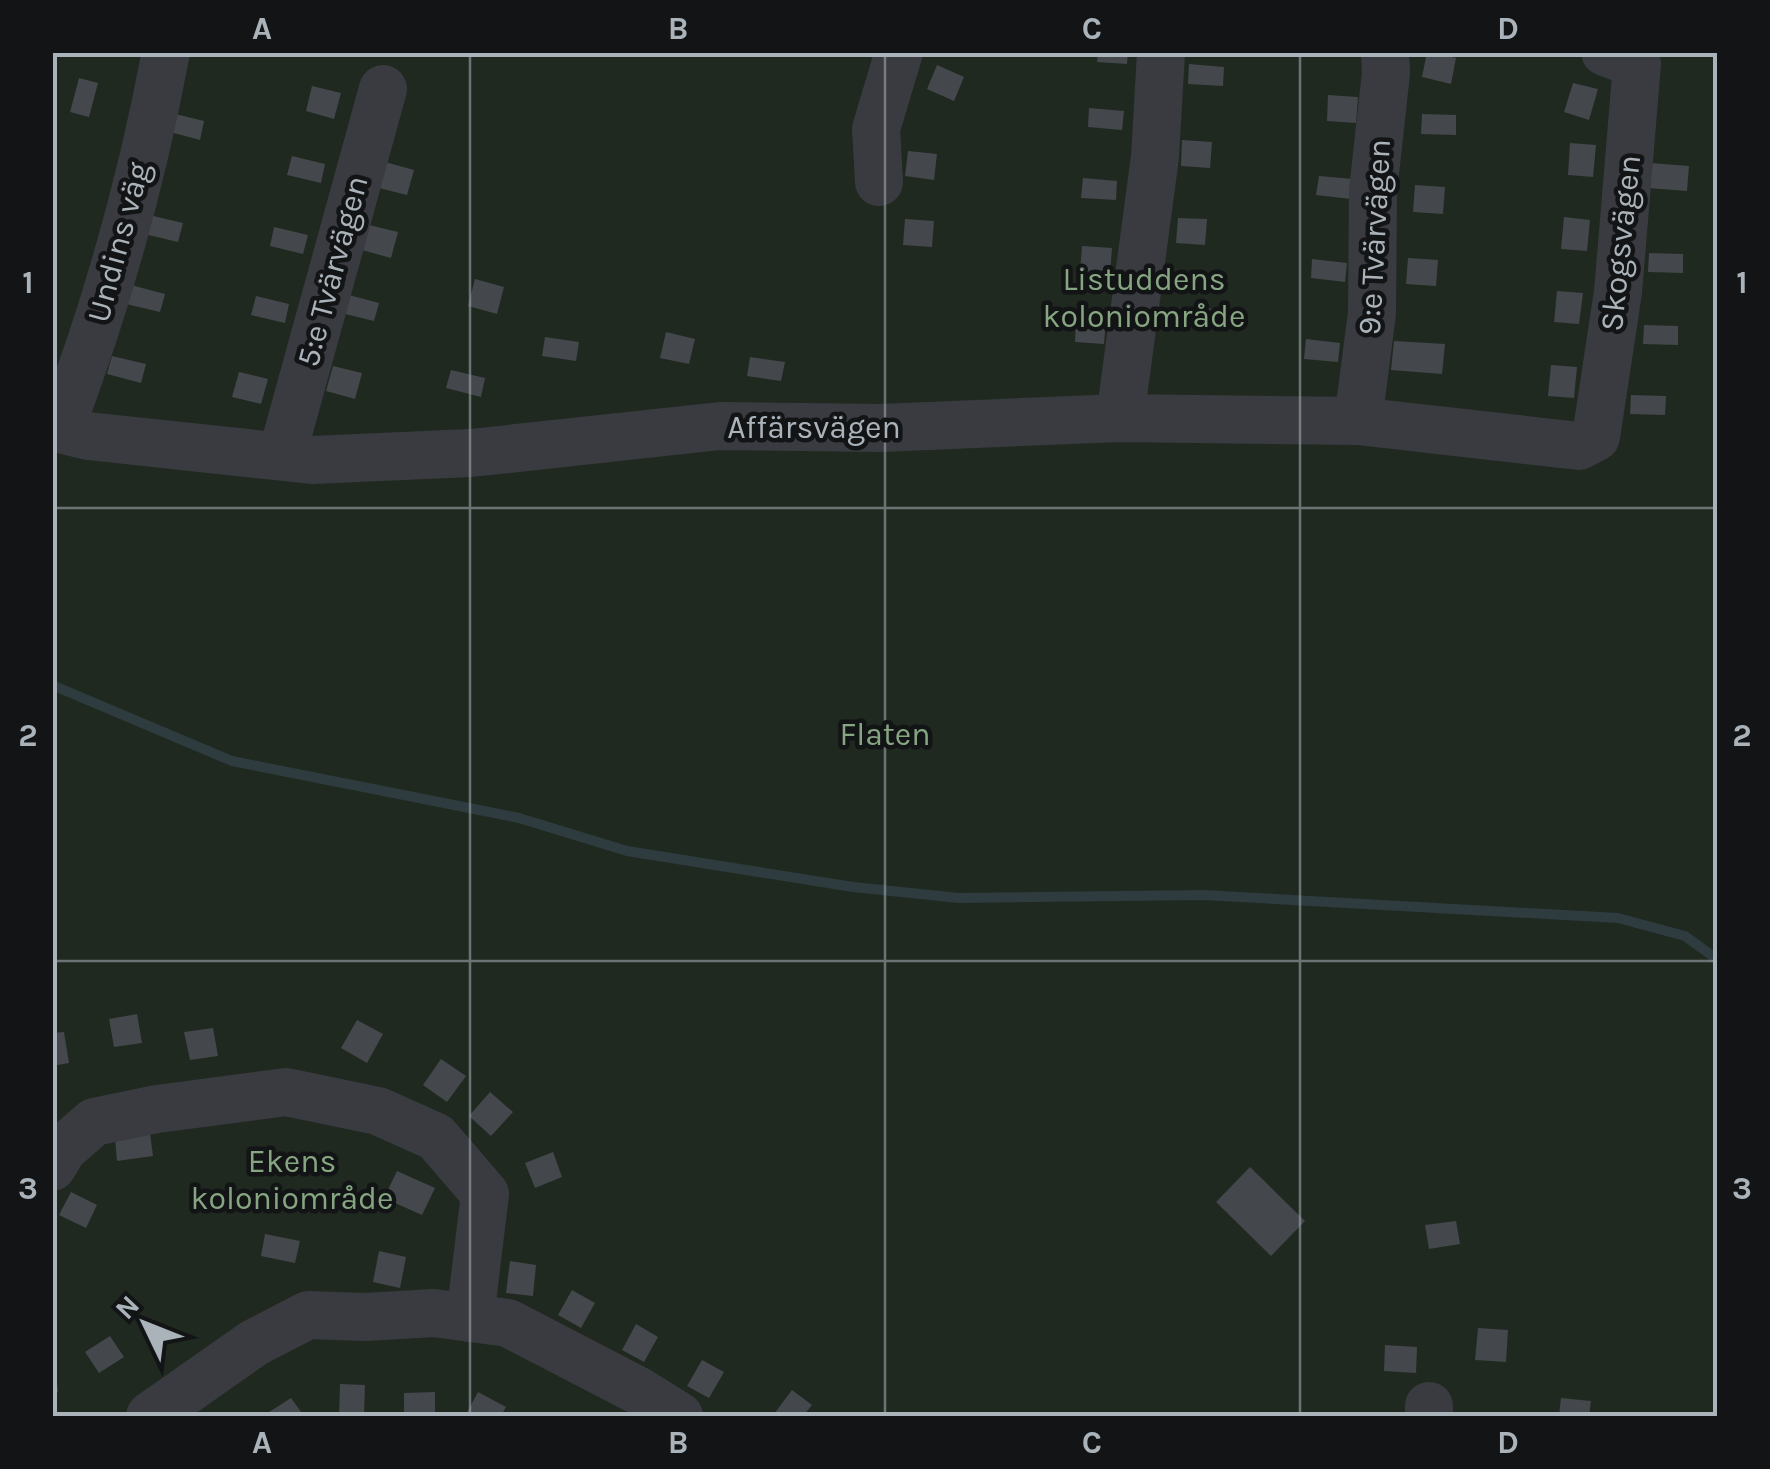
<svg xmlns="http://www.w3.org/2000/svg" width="1770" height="1469" font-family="Karla,sans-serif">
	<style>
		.green { fill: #202920 }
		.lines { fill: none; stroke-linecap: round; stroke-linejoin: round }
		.stream { stroke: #2e3b3f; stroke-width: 10 }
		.building { fill: #44474b }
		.minor { stroke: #393b40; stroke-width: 48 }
		.grid { fill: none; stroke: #aab3ba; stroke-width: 2.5; stroke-opacity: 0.55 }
		.labels { text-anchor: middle; stroke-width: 9; stroke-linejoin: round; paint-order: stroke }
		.street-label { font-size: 32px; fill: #aab3ba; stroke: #131416 }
		.park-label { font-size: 32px; fill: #86a581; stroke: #131416 }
		.neatline { fill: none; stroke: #aab3ba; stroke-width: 4 }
		.grid-label { font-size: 32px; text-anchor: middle; font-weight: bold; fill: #aab3ba }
	</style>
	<rect width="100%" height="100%" fill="#18191b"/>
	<path class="green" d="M52 53H1717V1416H53Z"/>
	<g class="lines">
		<path class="stream" d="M52 685 232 761 519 818 627 851 853 887 959 898 1203 895 1618 918 1685 936 1718 960"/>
	</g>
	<g class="building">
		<path d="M1098 52H1128L1127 64 1097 62Z"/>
		<path d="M1427 52 1456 58 1451 84 1422 77Z"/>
		<path d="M1189 64 1224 67 1223 86 1188 84Z"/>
		<path d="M937 65 964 77 954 101 927 89Z"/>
		<path d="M79 78 98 83 89 117 70 112Z"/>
		<path d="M1573 83 1598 89 1589 120 1564 112Z"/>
		<path d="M312 86 341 93 334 119 306 111Z"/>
		<path d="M1328 95 1358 97 1356 123 1327 121Z"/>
		<path d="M1089 108 1124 111 1122 130 1088 127Z"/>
		<path d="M171 113 204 121 200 140 166 131Z"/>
		<path d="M1422 114 1456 115V135L1421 134Z"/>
		<path d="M1182 140 1212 142 1210 168 1181 166Z"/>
		<path d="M1570 143 1596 145 1593 177 1568 175Z"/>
		<path d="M908 151 937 154 934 180 905 176Z"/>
		<path d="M292 156 325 164 321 183 287 175Z"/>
		<path d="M385 162 414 170 407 195 379 188Z"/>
		<path d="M1650 163 1689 166 1687 191 1648 188Z"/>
		<path d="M1319 176 1353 179 1351 199 1316 195Z"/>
		<path d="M1083 178 1117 181 1116 200 1081 198Z"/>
		<path d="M1415 185 1445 187 1443 214 1413 212Z"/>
		<path d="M149 215 183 223 178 242 144 234Z"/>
		<path d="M1564 217 1590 220 1587 251 1561 249Z"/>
		<path d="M1178 218 1207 219 1205 245 1176 243Z"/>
		<path d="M905 219 934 221 932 247 903 245Z"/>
		<path d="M369 225 398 232 391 258 362 250Z"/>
		<path d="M274 227 308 235 303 254 270 246Z"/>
		<path d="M1082 246 1112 248 1110 274 1080 272Z"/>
		<path d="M1649 253 1683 254V273L1648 272Z"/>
		<path d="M1408 258 1438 260 1436 286 1406 284Z"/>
		<path d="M1312 259 1347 263 1345 282 1311 278Z"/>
		<path d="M475 279 504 287 497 314 468 306Z"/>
		<path d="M131 285 165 294 160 312 126 304Z"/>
		<path d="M1557 291 1583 293 1579 324 1554 322Z"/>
		<path d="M345 294 379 303 374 321 341 313Z"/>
		<path d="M256 296 289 304 285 323 251 315Z"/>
		<path d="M1180 307 1215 309 1213 329 1179 326Z"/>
		<path d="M1076 316 1106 318 1104 344 1075 342Z"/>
		<path d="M1644 325 1678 326V345L1643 344Z"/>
		<path d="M666 332 695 339 689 364 660 358Z"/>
		<path d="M545 337 579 342 576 361 542 356Z"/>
		<path d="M1306 339 1340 343 1338 362 1304 359Z"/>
		<path d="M1394 341 1445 344 1442 374 1391 370Z"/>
		<path d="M112 356 146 364 141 383 107 374Z"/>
		<path d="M750 357 785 362 781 381 747 376Z"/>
		<path d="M1551 365 1577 367 1574 398 1548 396Z"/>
		<path d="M333 366 362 373 355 399 326 391Z"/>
		<path d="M451 370 485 378 481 397 446 388Z"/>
		<path d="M239 372 268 379 261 404 232 397Z"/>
		<path d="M1631 395 1666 396 1665 415 1630 414Z"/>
		<path d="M137 1014 142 1043 114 1047 109 1019Z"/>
		<path d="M357 1020 383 1034 367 1063 341 1048Z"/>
		<path d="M213 1028 218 1056 190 1060 184 1032Z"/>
		<path d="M64 1032 69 1063 52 1066V1033Z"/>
		<path d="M441 1059 466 1076 447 1102 423 1085Z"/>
		<path d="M490 1092 513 1112 491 1136 469 1116Z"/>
		<path d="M150 1133 153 1156 117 1161 115 1138Z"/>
		<path d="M553 1152 562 1177 535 1188 525 1163Z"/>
		<path d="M1250 1167 1305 1221 1271 1256 1216 1202Z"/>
		<path d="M397 1171 435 1188 422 1215 384 1198Z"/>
		<path d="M71 1192 97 1205 86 1228 59 1215Z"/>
		<path d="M1456 1221 1460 1244 1429 1249 1425 1225Z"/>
		<path d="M265 1234 300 1241 295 1263 261 1256Z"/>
		<path d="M379 1251 406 1257 400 1288 373 1282Z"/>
		<path d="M510 1261 536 1265 533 1296 506 1293Z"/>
		<path d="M572 1290 595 1303 581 1328 558 1315Z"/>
		<path d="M636 1324 658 1337 644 1362 622 1350Z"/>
		<path d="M1478 1328 1508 1330 1506 1362 1475 1360Z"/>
		<path d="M110 1336 124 1357 99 1373 85 1352Z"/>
		<path d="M1385 1345 1417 1347 1416 1373 1384 1371Z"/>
		<path d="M702 1360 724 1372 709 1398 687 1386Z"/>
		<path d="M52 1363H55L58 1392 52 1393Z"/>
		<path d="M340 1384 365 1385 364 1416H339Z"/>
		<path d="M792 1390 812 1405 803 1416H778L774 1414Z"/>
		<path d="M435 1392V1416H404V1393Z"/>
		<path d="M478 1392 506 1407 501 1416H465Z"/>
		<path d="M291 1398 304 1416H263Z"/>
		<path d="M1561 1398 1591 1401 1589 1416H1559Z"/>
		<path d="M1476 1412 1506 1413V1416H1476Z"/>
	</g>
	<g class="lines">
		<g class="minor">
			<path d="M879 182 876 129 899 52"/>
			<path d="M1120 418 1155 157 1161 52"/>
			<path d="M1358 421 1372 313 1373 191 1386 73 1385 52"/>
			<path d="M52 427 88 436 312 460 471 453 720 426 880 428 1120 418 1358 421 1579 446 1596 437 1618 292 1637 64 1605 52"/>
			<path d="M60 429C106 308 142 180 166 52"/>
			<path d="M282 455 383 89"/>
			<path d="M52 1167 63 1149 94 1122 157 1109 286 1092 378 1111 436 1137 485 1194 470 1318"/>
			<path d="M1429 1406V1416"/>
			<path d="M150 1416 254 1343 308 1315 365 1317 434 1313 508 1323 639 1391 679 1416"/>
		</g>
	</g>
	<path class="grid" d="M470 52V1416M885 52V1416M1300 52V1416M52 508H1718M52 961H1718"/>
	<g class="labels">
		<g class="street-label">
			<text transform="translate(1374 237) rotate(-87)" y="11">9:e Tvärvägen</text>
			<text transform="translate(118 242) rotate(-75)" y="11">Undins väg</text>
			<text transform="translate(1620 243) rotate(-84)" y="11">Skogsvägen</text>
			<text transform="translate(332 271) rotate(-75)" y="11">5:e Tvärvägen</text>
			<text x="814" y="438">Affärsvägen</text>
		</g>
		<g class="park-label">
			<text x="1144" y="290">Listuddens<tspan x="1144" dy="37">koloniområde</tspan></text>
			<text x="885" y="745">Flaten</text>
			<text x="292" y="1172">Ekens<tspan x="292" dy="37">koloniområde</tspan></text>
		</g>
	</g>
	<rect width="1770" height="1469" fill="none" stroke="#131416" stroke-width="110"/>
	<g transform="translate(145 1324) rotate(313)" stroke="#131416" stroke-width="8" paint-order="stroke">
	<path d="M0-8L18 38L0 25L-18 38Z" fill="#aab3ba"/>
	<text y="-15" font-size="28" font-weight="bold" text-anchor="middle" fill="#aab3ba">N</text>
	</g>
	<rect x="55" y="55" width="1660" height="1359" class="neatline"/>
	<g class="grid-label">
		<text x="262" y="39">A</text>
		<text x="678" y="39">B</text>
		<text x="1092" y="39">C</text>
		<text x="1508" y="39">D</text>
		<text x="28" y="293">1</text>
		<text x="1742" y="293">1</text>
		<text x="28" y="746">2</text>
		<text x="1742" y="746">2</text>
		<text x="28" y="1199">3</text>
		<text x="1742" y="1199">3</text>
		<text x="262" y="1453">A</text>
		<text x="678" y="1453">B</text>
		<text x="1092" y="1453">C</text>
		<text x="1508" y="1453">D</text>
	</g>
</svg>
